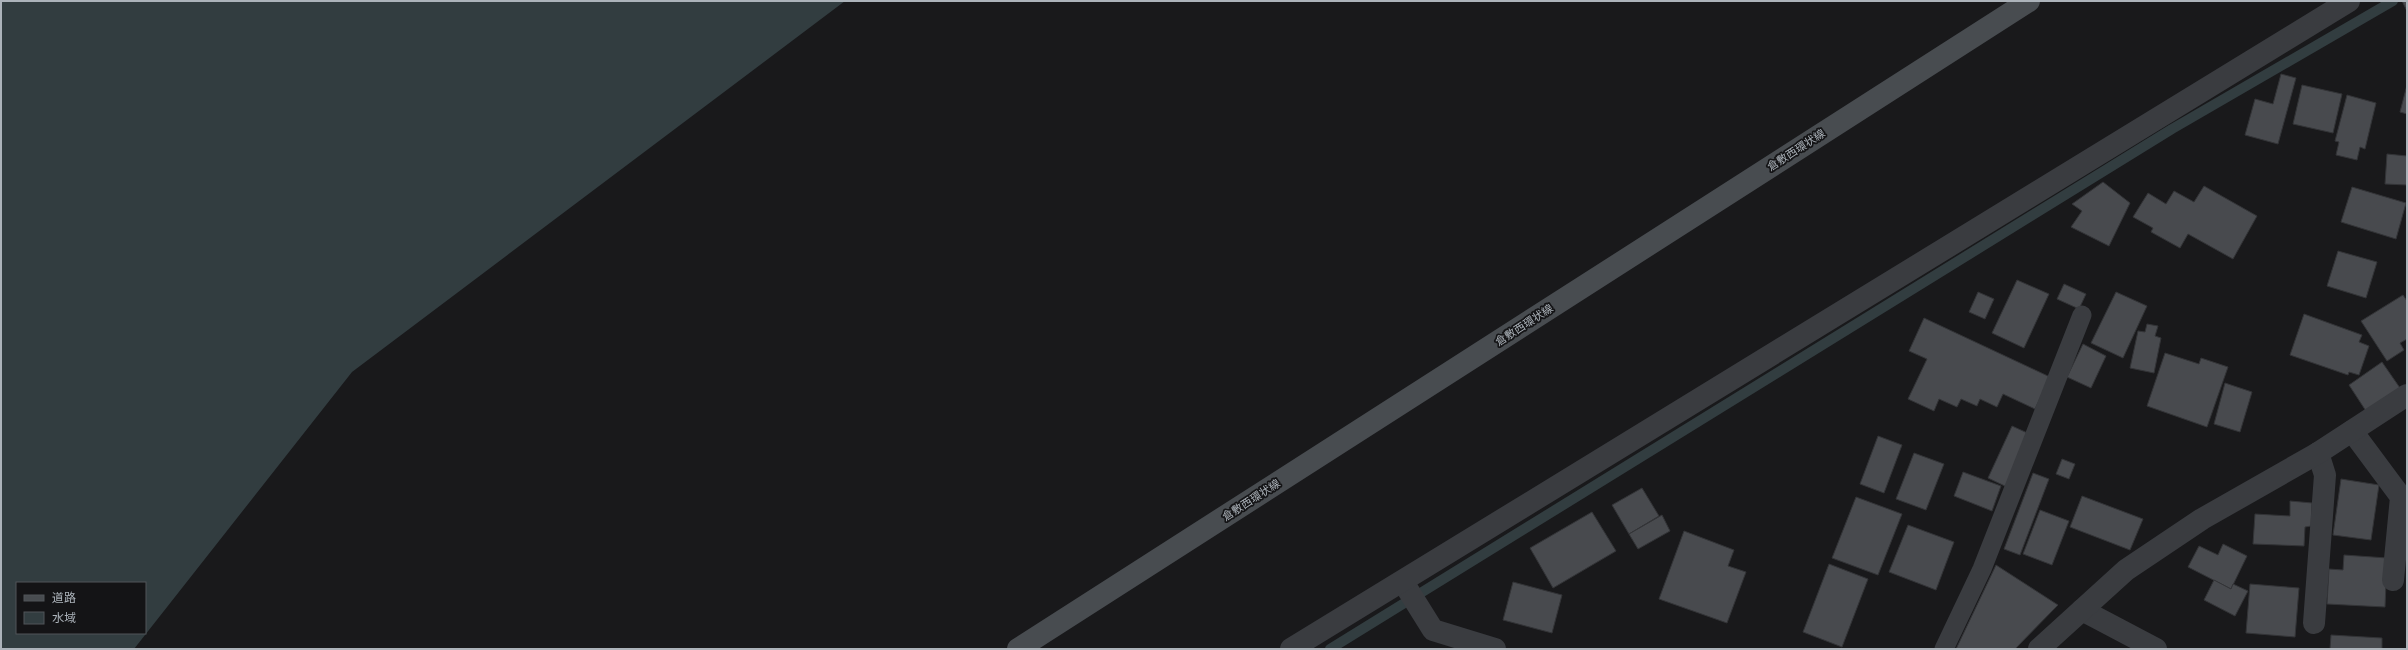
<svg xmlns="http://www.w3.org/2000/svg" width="2408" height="650" font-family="Lato,'Noto Sans JP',sans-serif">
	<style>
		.water { fill: #323d40; fill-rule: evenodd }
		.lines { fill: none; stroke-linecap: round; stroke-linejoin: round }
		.stream { stroke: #323d40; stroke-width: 10 }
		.building { fill: #484a4e; stroke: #333437 }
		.service { stroke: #3a3c40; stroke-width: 19 }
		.minor { stroke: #3a3c40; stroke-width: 22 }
		.secondary { stroke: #484c50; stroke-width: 22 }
		.labels { text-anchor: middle; stroke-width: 3.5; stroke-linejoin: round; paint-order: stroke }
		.street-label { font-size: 11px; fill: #acb3ba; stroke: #141416 }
	</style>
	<rect width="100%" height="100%" fill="#19191b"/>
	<path class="water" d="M1 1H845L352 372 134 649H1ZM17 583H145V633H17Z"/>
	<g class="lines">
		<path class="stream" d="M1330 649 2172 129 2393 1"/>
	</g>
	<g class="building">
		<path d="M2402 1H2407V11Z"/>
		<path d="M2281 74 2296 78 2278 144 2245 135 2255 99 2273 104Z"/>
		<path d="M2302 85 2342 94 2333 133 2293 124Z"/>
		<path d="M2407 85V114L2400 112Z"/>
		<path d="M2347 95 2376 103 2365 149 2360 147 2357 160 2336 155 2339 142 2335 141Z"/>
		<path d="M2387 154 2407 156V185L2385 184Z"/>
		<path d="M2103 182 2130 203 2109 246 2071 227 2082 211 2072 204Z"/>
		<path d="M2204 186 2257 216 2233 259 2188 234 2180 248 2151 232 2153 228 2133 217 2148 193 2166 204 2174 191 2194 202Z"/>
		<path d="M2352 187 2406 203 2396 239 2341 222Z"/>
		<path d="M2338 251 2377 262 2366 298 2327 286Z"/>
		<path d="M2017 280 2049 294 2024 348 1992 333Z"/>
		<path d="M2064 284 2086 294 2079 309 2057 299Z"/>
		<path d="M1978 292 1994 299 1985 319 1969 312Z"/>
		<path d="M2116 292 2147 306 2123 358 2091 343Z"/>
		<path d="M2403 295 2407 301V339L2400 343 2404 350 2387 361 2361 321Z"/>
		<path d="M2304 314 2362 335 2359 342 2369 346 2359 375 2349 372 2348 375 2290 355Z"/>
		<path d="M1924 318 2050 377 2035 409 2003 394 1997 407 1980 399 1977 406 1961 399 1957 407 1939 399 1934 411 1908 399 1927 359 1909 351Z"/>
		<path d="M2147 324 2158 326 2155 336 2161 338 2154 373 2130 368 2138 331 2145 332Z"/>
		<path d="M2083 344 2106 356 2091 388 2067 377Z"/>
		<path d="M2165 353 2199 364 2201 358 2228 367 2207 427 2147 406Z"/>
		<path d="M2382 362 2400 388 2366 411 2349 385Z"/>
		<path d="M2225 383 2252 392 2240 432 2214 424Z"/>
		<path d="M2012 426 2034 436 2009 488 1988 478Z"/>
		<path d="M1878 436 1902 445 1884 493 1860 484Z"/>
		<path d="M1914 453 1944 464 1926 510 1896 499Z"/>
		<path d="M2062 459 2075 464 2069 479 2056 474Z"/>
		<path d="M1963 472 2001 486 1992 511 1954 496Z"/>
		<path d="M2033 473 2049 479 2020 555 2004 549Z"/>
		<path d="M2341 479 2379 485 2371 540 2333 535Z"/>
		<path d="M1642 488 1659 516 1629 534 1612 505Z"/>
		<path d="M2082 496 2143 519 2130 550 2070 527Z"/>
		<path d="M1856 497 1902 514 1878 575 1832 558Z"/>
		<path d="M2290 501 2312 503 2311 526 2305 527 2304 546 2253 544 2255 514 2290 516Z"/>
		<path d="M2040 510 2069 521 2052 565 2023 554Z"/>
		<path d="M1592 512 1616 551 1553 588 1530 548Z"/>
		<path d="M1662 515 1670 531 1638 549 1629 534Z"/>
		<path d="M1908 525 1954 542 1936 590 1889 572Z"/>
		<path d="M1684 531 1734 550 1728 566 1746 572 1727 623 1659 599Z"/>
		<path d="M2223 544 2247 556 2231 589 2188 567 2199 546 2218 555Z"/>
		<path d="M2344 555 2387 558 2385 607 2327 604 2329 569 2343 570Z"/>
		<path d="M1829 564 1868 579 1842 647 1803 632Z"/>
		<path d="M1996 565 2058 605 2015 649H1956Z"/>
		<path d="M2214 580 2231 589 2233 584 2248 591 2235 616 2204 600Z"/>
		<path d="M1513 582 1562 595 1552 633 1503 620Z"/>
		<path d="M2250 584 2299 588 2295 637 2246 633Z"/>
		<path d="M2331 635 2382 638V649H2330Z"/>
	</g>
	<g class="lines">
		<path class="service" d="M1944 649 1982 569 2082 315"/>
		<g class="minor">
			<path d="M2352 431 2401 497 2393 580"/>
			<path d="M1403 582 1433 630 1495 649"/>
			<path d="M2082 610 2156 649"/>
			<path d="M2314 623 2325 475 2318 453"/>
			<path d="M1291 649 2349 1"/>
			<path d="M2039 649 2126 570 2202 519 2318 453 2407 395"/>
		</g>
		<path class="secondary" d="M1018 649 2029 1"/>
	</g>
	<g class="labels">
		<g class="street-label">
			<text transform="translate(1796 150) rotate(-33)" y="4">倉敷西環状線</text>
			<text transform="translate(1524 325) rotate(-33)" y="4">倉敷西環状線</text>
			<text transform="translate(1251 500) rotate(-33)" y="4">倉敷西環状線</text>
		</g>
	</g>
	<rect width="2408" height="650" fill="none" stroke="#acb3ba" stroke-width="4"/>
	<rect x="16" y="582" width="130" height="52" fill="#141416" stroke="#515458"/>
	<rect x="24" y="595" width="20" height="6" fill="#484c50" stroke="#515458"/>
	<text x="52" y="602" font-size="12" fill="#acb3ba">道路</text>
	<rect x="24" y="612" width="20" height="12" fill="#323d40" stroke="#515458"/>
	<text x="52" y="622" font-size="12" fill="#acb3ba">水域</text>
</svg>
